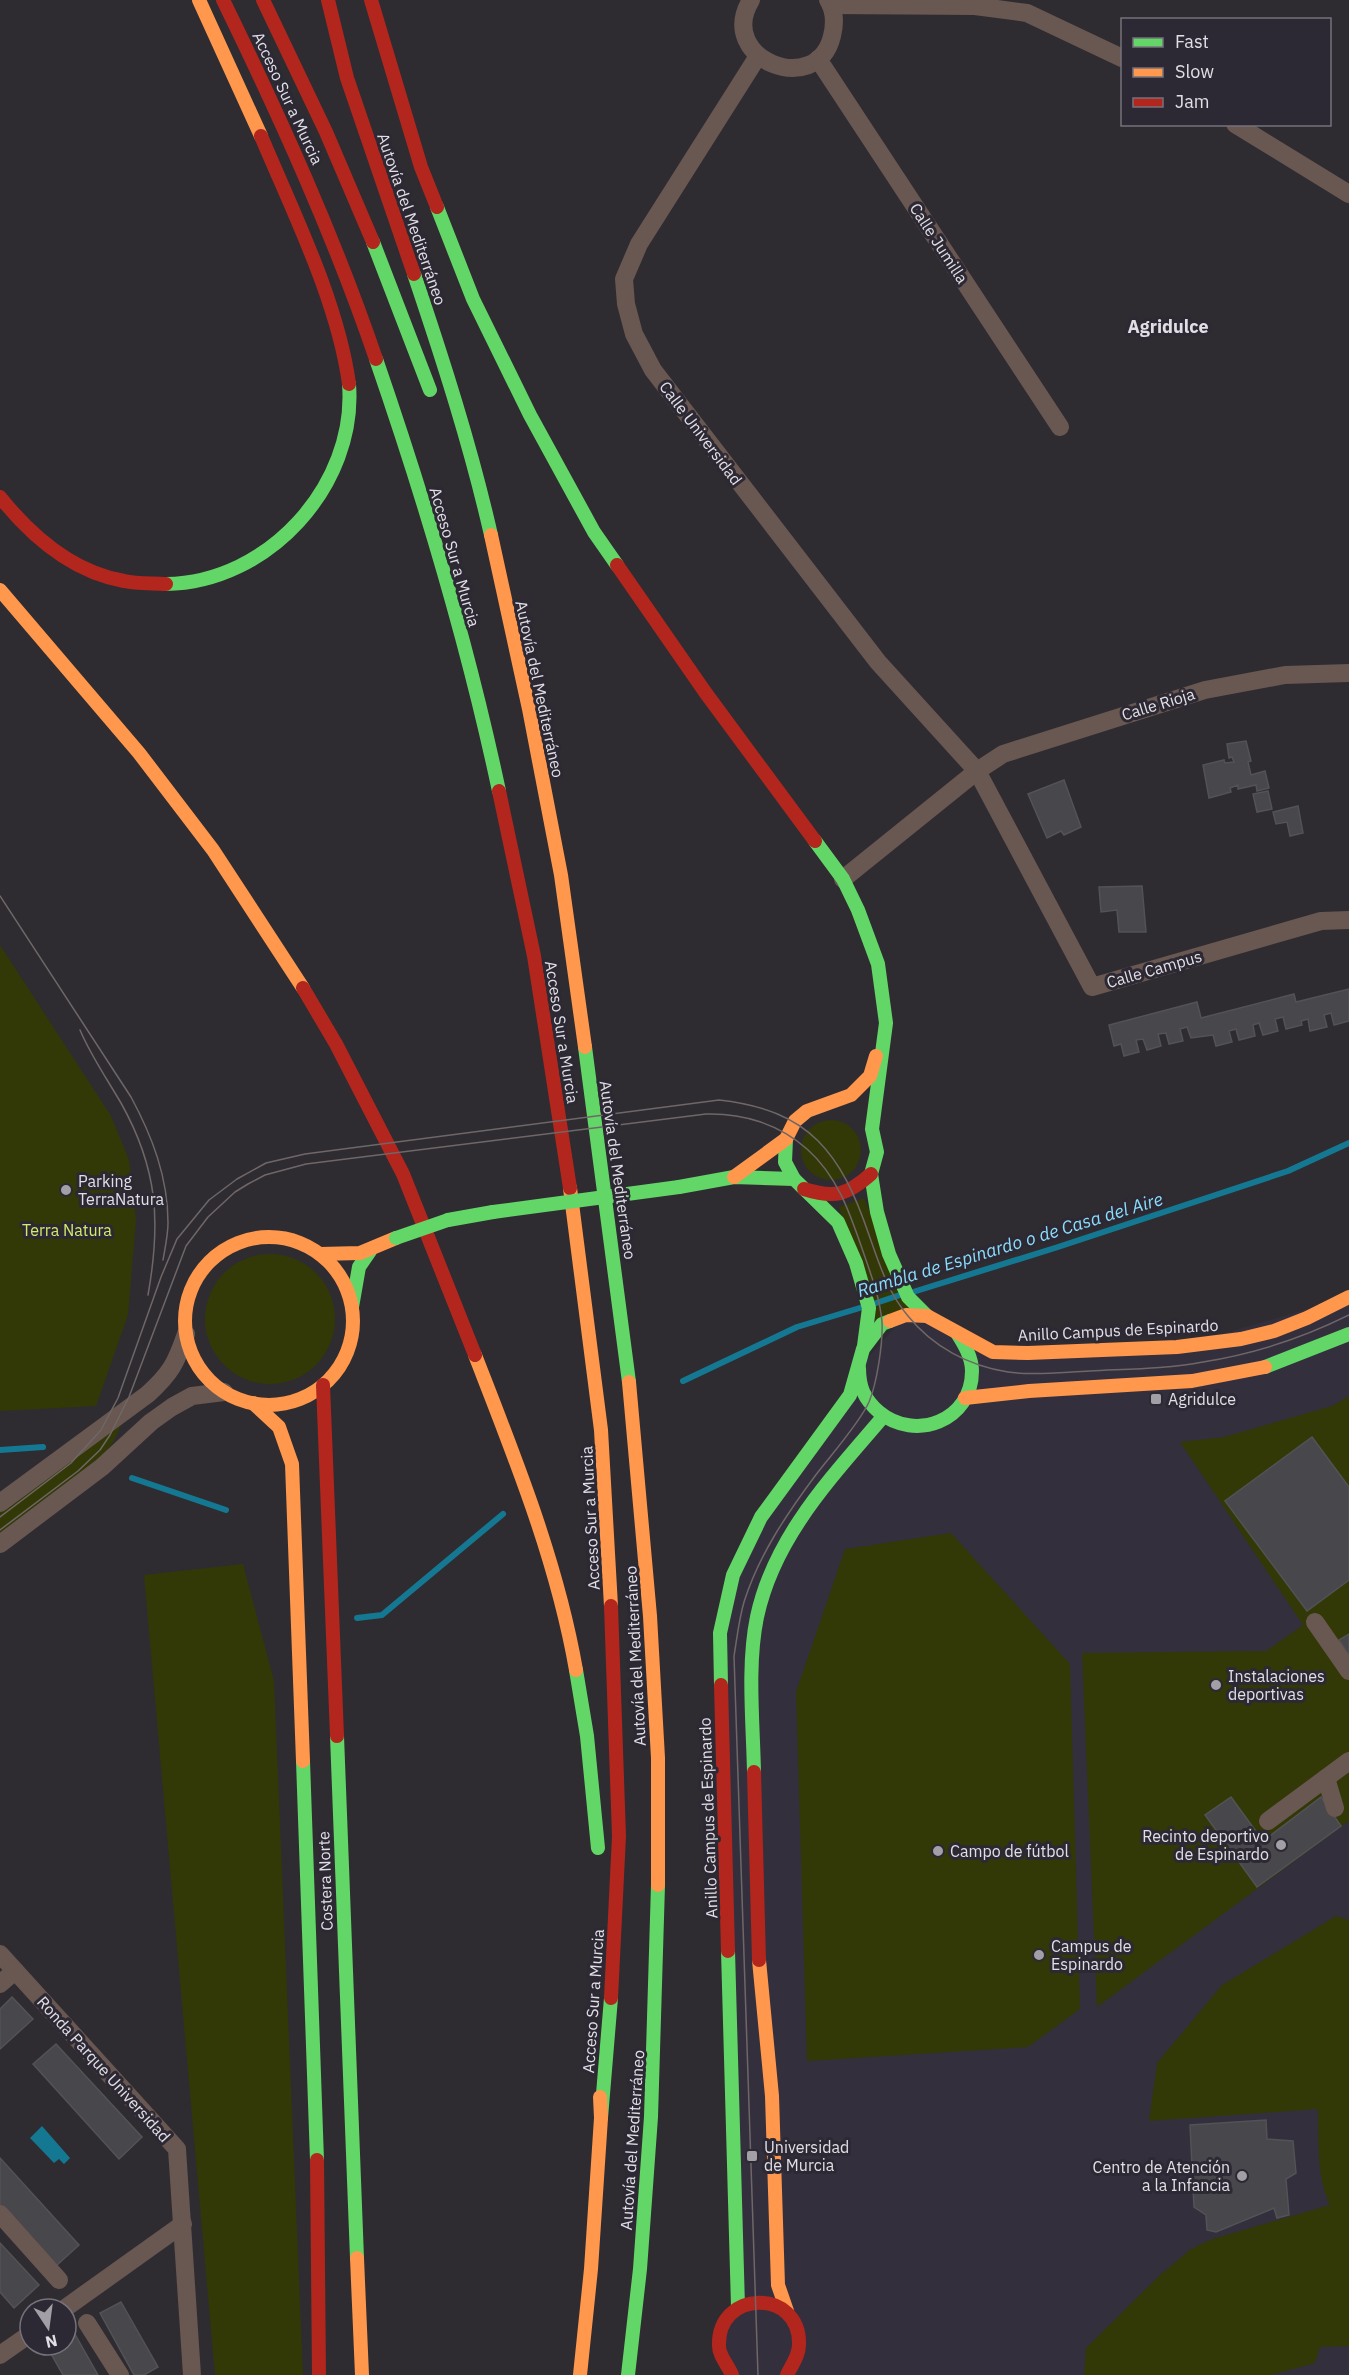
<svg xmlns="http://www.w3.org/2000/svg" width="1349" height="2375" font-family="'IBM Plex Sans',sans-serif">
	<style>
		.built { fill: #342f3d }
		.green { fill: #323907 }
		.water { fill: #157893 }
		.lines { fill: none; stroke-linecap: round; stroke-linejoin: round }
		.stream { stroke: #157893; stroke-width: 6 }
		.building { fill: #48474b; stroke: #535256; stroke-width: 1.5 }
		.street { stroke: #695751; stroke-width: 18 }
		.fast { stroke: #63d668; stroke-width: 14 }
		.slow { stroke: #ff974d; stroke-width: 14 }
		.jam { stroke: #b3261e; stroke-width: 14 }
		.tram { stroke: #6f6767; stroke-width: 1.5 }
		.fast-bridge { stroke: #63d668; stroke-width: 14 }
		.poi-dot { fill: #a2a0a6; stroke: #2d2934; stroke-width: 2 }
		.labels { text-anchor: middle; stroke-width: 6; stroke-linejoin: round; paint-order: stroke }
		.street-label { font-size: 16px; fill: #e1dfe5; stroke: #2d2934 }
		.poi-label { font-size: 16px; fill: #e1dfe5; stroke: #2d2934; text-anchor: start }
		.park-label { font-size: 16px; fill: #d4ea6b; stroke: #2d2934 }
		.neighbourhood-label { font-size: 18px; font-weight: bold; fill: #e1dfe5; stroke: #2d2934 }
		.water-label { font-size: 18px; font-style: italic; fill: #89defc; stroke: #2d2934 }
	</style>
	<rect width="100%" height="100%" fill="#2e2c31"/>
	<path class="built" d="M1349 1297V2375H732L719 2332 738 2306 720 1661 733 1575 859 1368 906 1315 993 1352 1177 1347Z"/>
	<g class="green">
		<path d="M0 945 111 1116 129 1160 136 1220 128 1315 96 1406 0 1411Z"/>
		<circle cx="831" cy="1150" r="30"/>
		<path d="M864 1198 909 1308 875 1320 839 1207Z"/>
		<circle cx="270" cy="1319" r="65"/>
		<path d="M1349 1396V1821L1097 2007 1082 1653 1266 1651 1303 1625 1180 1442 1224 1437 1332 1406Z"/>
		<path d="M124 1418 114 1441 97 1463 0 1538V1510Z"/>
		<path d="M951 1533 1070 1664 1080 2009 1028 2047 807 2061 796 1692 845 1549Z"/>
		<path d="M243 1564 274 1681 303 2375H215L144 1575Z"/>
		<path d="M1336 1916 1349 1920V2346L1320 2347 1315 2363 1271 2375H1084L1086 2348 1160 2275 1191 2249 1212 2239 1330 2205C1316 2176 1319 2141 1318 2109L1149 2121 1157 2063 1222 1985Z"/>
	</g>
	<path class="water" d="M42 2126 70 2158 64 2164 59 2159 54 2163 30 2138Z"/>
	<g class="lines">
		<g class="stream">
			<path d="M913 1292 1058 1247 1288 1171 1349 1143"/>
			<path d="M873 1304 900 1295"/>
			<path d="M683 1381 797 1327 863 1307"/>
			<path d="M0 1450 43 1447"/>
			<path d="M132 1478 226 1510"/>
			<path d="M357 1618 382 1615 503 1514"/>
		</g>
	</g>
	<g class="building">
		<path d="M1246 741 1251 761 1248 762 1251 775 1265 771 1269 788 1257 791 1256 785 1238 789V785L1230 788 1231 792 1209 798 1203 765 1224 760 1225 763 1234 762 1232 757 1229 758 1227 744Z"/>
		<path d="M1064 780 1081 827 1064 835 1061 831 1047 838 1028 794Z"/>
		<path d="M1268 791 1272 809 1257 812 1253 794Z"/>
		<path d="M1298 806 1303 833 1290 836 1287 822 1276 824 1273 812Z"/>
		<path d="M1142 886 1146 932H1119L1117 910 1101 912 1099 887Z"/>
		<path d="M1349 989V1021L1334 1025 1331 1013 1324 1015 1327 1027 1310 1031 1308 1019 1301 1021 1302 1025 1286 1029 1283 1017 1275 1019 1278 1031 1263 1035 1259 1023 1253 1025 1255 1036 1239 1040 1236 1029 1229 1031 1232 1042 1216 1046 1213 1035 1191 1038 1187 1027 1180 1029 1183 1041 1169 1044 1166 1033 1158 1034 1161 1046 1147 1050 1143 1039 1136 1040 1139 1052 1124 1056 1121 1044 1114 1046 1109 1025 1197 1002 1201 1018 1294 994 1296 1002Z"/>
		<path d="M1312 1437 1349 1487V1580L1307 1611 1225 1501Z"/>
		<path d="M1349 1634V1655L1339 1640Z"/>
		<path d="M1231 1797 1263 1841 1321 1797 1341 1826 1257 1887 1205 1815Z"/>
		<path d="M12 1997 33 2019 0 2049V2009Z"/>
		<path d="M56 2044 142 2137 119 2159 33 2064Z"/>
		<path d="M1266 2120 1267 2139 1293 2141 1296 2173 1286 2179 1289 2215 1277 2218 1274 2208 1216 2232 1207 2230 1206 2215 1194 2207 1190 2125Z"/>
		<path d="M0 2158 79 2245 56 2266 0 2205Z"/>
		<path d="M0 2243 39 2285 14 2308 0 2292Z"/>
		<path d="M121 2302 158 2367 144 2375H134L100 2313Z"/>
		<path d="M72 2329 98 2375H63L46 2345H66V2332Z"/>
	</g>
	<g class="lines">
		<g class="street">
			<path d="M751 0C715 59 817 99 832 36 835 24 835 11 828 0"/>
			<path d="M831 5 975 6 1027 13 1122 58"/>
			<path d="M758 56 639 244 624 279 626 304 634 334 653 370 878 662 977 771 1092 987 1321 921 1349 920"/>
			<path d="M818 59 1060 427"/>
			<path d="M1235 124 1349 194"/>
			<path d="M843 879 977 771 1003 754 1205 690 1285 675 1349 673"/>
			<path d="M0 1503 148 1394C171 1373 176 1363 186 1334"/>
			<path d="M0 1544 102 1467 151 1422 172 1407 192 1396 224 1392"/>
			<path d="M1315 1622 1349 1671"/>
			<path d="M1326 1778 1335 1808"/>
			<path d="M1268 1821 1349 1761"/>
			<path d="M0 1954 177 2149 192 2375"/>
			<path d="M0 1984 15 1971"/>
			<path d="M0 2214 59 2280"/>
			<path d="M64 2309 183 2224"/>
			<path d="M87 2323 120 2375"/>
			<path d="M0 2355 30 2334"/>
		</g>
		<g class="fast">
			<path d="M437 207 473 299 530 415 594 532 617 565"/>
			<path d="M373 242 430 390"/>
			<path d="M414 274C443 360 471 447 491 535"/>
			<path d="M376 359C425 501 468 645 499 791"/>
			<path d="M166 584C268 583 357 485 349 384"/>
			<path d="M815 841 843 879 858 910 878 964 886 1023 872 1129 877 1152 871 1174 877 1212 889 1254 908 1297 927 1316"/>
			<path d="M585 1047 629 1382"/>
			<path d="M786 1139 785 1162 794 1179 838 1222 856 1263 869 1308 864 1346"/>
			<path d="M679 1187 734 1177 794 1179"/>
			<path d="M448 1220 493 1212"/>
			<path d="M352 1307 359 1267 370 1251"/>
			<path d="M1265 1367 1349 1334"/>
			<path d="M859 1368C859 1387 864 1399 879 1412 915 1442 972 1421 972 1371 972 1357 964 1344 957 1333"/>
			<path d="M576 1670 587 1736 598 1848"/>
			<path d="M721 1685 720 1633 733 1575 761 1517 850 1395 863 1349 882 1324 890 1321"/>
			<path d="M337 1736 357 2258"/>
			<path d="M303 1761 317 2160"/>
			<path d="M754 1772C753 1722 747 1665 757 1617 774 1537 831 1478 882 1418"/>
			<path d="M728 1951 738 2307"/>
			<path d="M601 2118 611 1998"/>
			<path d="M628 2375 640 2269 651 2117 658 1885"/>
		</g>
		<g class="slow">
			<path d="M199 0 261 136"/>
			<path d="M491 535 529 709 561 875 585 1047"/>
			<path d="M0 590 139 753 213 850 303 988"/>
			<path d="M734 1177 786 1139 795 1121 807 1111 851 1095 870 1076 876 1056"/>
			<path d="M570 1188 601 1430 611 1606"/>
			<circle cx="269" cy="1321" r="84"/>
			<path d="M320 1254 360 1253 396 1238"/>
			<path d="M890 1321 906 1315 927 1316 993 1352 1028 1353 1177 1347 1241 1339 1274 1331 1307 1318 1349 1297"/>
			<path d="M475 1355C515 1458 557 1561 576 1670"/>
			<path d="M629 1382 650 1616 658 1758V1885"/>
			<path d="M965 1398 1029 1391 1192 1381 1265 1367"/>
			<path d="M253 1403 279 1427 292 1464 303 1761"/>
			<path d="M759 1960 772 2096 778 2285 787 2311"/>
			<path d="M357 2258 362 2375"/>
			<path d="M580 2375 591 2269 601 2118 600 2097"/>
		</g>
		<g class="jam">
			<path d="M223 0C280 117 334 236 376 359"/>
			<path d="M263 0 326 132 373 242"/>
			<path d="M328 0 347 78 414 274"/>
			<path d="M371 0 421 167 437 207"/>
			<path d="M261 136C293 212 338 302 349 384"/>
			<path d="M0 497C32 537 72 572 124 581 137 584 152 583 166 584"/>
			<path d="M617 565 705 692 815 841"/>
			<path d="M499 791 534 956 570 1188"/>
			<path d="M303 988 336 1044 403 1174 475 1355"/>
			<path d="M804 1189C835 1199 847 1195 871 1174"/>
			<path d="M323 1385 337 1736"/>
			<path d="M721 1685 728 1951"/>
			<path d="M754 1772 759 1960"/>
			<path d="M611 1998 619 1836 611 1606"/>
			<path d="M317 2160 319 2375"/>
			<path d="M732 2375C728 2365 719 2356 719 2346 717 2289 801 2288 799 2345 799 2356 791 2366 787 2375"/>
		</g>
		<g class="tram">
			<path d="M0 896 131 1097C152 1136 168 1177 168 1223 168 1235 165 1248 163 1260"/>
			<path d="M80 1030C91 1056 107 1079 121 1103 158 1169 161 1222 148 1295"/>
			<path d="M0 1517 71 1463 101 1430 118 1398 161 1277 177 1239 209 1200 237 1179 266 1163 305 1154 719 1100C810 1110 841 1153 869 1235 879 1263 888 1293 908 1316 933 1347 969 1366 1008 1372 1034 1376 1064 1372 1090 1371 1127 1369 1166 1369 1203 1362 1253 1354 1303 1338 1349 1315"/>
			<path d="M0 1530 78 1471 100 1450 110 1435 129 1397 186 1246 208 1217 235 1192 248 1184 265 1175 306 1164 706 1114C743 1113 779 1124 807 1149 840 1178 852 1220 866 1260 873 1280 880 1300 882 1322 883 1343 877 1383 869 1402 859 1424 830 1456 815 1476 786 1515 759 1555 744 1602 739 1619 737 1638 734 1656L758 2375"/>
		</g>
		<g class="fast-bridge">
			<path d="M493 1212 679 1187"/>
			<path d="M396 1238 448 1220"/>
		</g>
	</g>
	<g class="poi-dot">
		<circle cx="66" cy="1190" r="6"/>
		<rect x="1150" y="1393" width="12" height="12" rx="3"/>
		<circle cx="1216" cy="1685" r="6"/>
		<circle cx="1281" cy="1845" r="6"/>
		<circle cx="938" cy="1851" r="6"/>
		<circle cx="1039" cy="1955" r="6"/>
		<rect x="746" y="2150" width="12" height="12" rx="3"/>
		<circle cx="1242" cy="2176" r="6"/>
	</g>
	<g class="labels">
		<g class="street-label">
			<text transform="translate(288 98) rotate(65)" y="6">Acceso Sur a Murcia</text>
			<text transform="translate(412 219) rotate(71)" y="6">Autovía del Mediterráneo</text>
			<text transform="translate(939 243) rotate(57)" y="6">Calle Jumilla</text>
			<text transform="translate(701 433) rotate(53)" y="6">Calle Universidad</text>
			<text transform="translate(455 557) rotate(74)" y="6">Acceso Sur a Murcia</text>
			<text transform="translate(540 689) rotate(78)" y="6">Autovía del Mediterráneo</text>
			<text transform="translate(1158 704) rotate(-17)" y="6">Calle Rioja</text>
			<text transform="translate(1154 969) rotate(-16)" y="6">Calle Campus</text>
			<text transform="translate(562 1032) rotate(81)" y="6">Acceso Sur a Murcia</text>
			<text transform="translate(618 1170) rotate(82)" y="6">Autovía del Mediterráneo</text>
			<text transform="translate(1118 1330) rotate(-3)" y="6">Anillo Campus de Espinardo</text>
			<text transform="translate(590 1518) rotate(-93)" y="6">Acceso Sur a Murcia</text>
			<text transform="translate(635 1656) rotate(-93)" y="6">Autovía del Mediterráneo</text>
			<text transform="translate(708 1818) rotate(-92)" y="6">Anillo Campus de Espinardo</text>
			<text transform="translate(325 1881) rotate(-92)" y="6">Costera Norte</text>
			<text transform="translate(593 2001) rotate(-86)" y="6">Acceso Sur a Murcia</text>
			<text transform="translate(104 2069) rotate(48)" y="6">Ronda Parque Universidad</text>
			<text transform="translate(632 2140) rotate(-86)" y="6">Autovía del Mediterráneo</text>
		</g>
		<g class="poi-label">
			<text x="78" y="1187">Parking<tspan x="78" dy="18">TerraNatura</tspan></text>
			<text x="1168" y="1405">Agridulce</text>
			<text x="1228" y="1682">Instalaciones<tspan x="1228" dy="18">deportivas</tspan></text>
			<text x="1269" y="1842" text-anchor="end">Recinto deportivo<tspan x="1269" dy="18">de Espinardo</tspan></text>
			<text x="950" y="1857">Campo de fútbol</text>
			<text x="1051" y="1952">Campus de<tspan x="1051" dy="18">Espinardo</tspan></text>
			<text x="764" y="2153">Universidad<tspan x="764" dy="18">de Murcia</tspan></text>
			<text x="1230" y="2173" text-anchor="end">Centro de Atención<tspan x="1230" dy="18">a la Infancia</tspan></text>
		</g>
		<g class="park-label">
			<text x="67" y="1236">Terra Natura</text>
		</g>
		<g class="neighbourhood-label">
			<text x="1168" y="333">Agridulce</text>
		</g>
		<g class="water-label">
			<text transform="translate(1010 1245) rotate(-17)" y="6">Rambla de Espinardo o de Casa del Aire</text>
		</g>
	</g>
	<rect x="1121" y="18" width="210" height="108" fill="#2d2934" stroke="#75727b" stroke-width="1.5"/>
	<rect x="1133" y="38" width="30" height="9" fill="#63d668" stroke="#75727b" stroke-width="1.5"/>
	<text x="1175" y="48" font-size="18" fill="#e1dfe5">Fast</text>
	<rect x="1133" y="68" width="30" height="9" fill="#ff974d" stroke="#75727b" stroke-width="1.5"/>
	<text x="1175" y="78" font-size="18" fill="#e1dfe5">Slow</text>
	<rect x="1133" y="98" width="30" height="9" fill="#b3261e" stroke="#75727b" stroke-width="1.5"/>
	<text x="1175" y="108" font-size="18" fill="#e1dfe5">Jam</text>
	<g transform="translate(48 2327) rotate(167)"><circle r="28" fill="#2d2934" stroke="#75727b" stroke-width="1.5"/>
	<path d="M0-4.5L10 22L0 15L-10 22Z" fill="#a2a0a6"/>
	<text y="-9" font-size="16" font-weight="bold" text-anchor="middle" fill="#e1dfe5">N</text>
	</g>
</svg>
